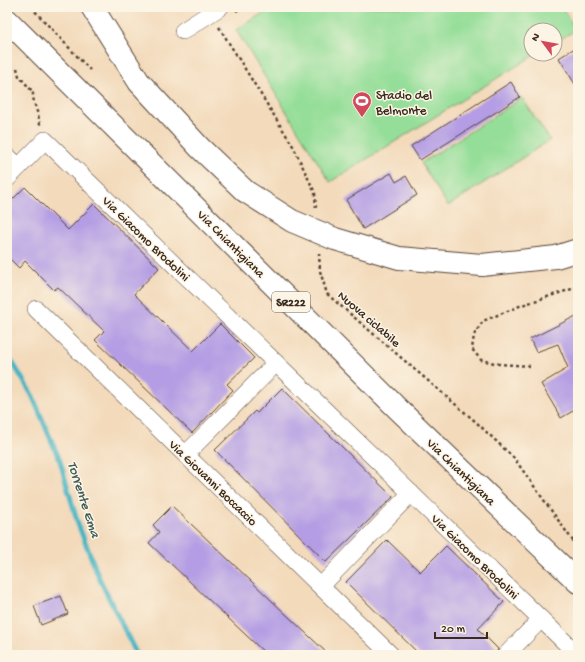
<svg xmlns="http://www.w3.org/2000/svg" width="585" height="662" font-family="'Gochi Hand',sans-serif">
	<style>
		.green { fill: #95de99; stroke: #68845c }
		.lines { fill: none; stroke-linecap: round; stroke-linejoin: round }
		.stream { stroke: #48b5c3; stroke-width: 5 }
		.building { fill: #b49de4 }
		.street-casing { stroke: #574436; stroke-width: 18 }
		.secondary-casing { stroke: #574436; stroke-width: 24 }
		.primary-casing { stroke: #574436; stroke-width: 24 }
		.path { stroke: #574436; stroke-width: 2.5; stroke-dasharray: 3 3; stroke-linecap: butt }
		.street { stroke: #fff; stroke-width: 17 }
		.secondary { stroke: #fff; stroke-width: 22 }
		.primary { stroke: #fff; stroke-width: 22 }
		.secondary-bridge-casing { stroke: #574436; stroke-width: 24; stroke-linecap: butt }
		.secondary-bridge { stroke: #fff; stroke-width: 22 }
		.labels { text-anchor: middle; stroke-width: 3; stroke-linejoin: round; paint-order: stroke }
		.shield { fill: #fcf5e5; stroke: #75675a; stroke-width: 1 }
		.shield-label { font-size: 12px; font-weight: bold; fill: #3b2a1e }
		.poi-label { font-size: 13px; fill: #3b2a1e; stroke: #fcf5e5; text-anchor: start }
		.street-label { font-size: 13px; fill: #3b2a1e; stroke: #fcf5e5 }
		.water-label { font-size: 14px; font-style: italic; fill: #405b58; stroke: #fcf5e5 }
	</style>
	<rect width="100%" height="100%" fill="#fcf5e5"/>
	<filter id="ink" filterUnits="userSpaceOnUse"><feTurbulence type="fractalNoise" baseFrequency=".025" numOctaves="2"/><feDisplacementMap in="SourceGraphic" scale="8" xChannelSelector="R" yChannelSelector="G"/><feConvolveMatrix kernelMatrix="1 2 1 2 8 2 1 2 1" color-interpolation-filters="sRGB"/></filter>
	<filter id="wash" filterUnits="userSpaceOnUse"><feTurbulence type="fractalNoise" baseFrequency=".012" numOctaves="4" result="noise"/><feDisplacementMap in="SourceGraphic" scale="16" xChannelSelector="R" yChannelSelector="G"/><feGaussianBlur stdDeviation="0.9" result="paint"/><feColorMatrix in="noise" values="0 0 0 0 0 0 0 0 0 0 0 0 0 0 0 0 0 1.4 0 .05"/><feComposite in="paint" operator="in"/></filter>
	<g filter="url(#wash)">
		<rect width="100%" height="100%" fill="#f3dabb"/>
		<g class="green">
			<path d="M273 7H562L576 30 555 42V30H531V54H536L330 182 236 30Z"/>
			<path d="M522 98 550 140 448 206 421 163Z"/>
		</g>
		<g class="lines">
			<path class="stream" d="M7 353 32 395 60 461 78 524 100 580 137 655"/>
		</g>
		<g id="blocks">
			<g class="building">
				<path d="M578 46V89L559 58Z"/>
				<path d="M511 82 520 97 420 160 411 146Z"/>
				<path d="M391 173 396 182 406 176 417 195 363 229 346 200Z"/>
				<path d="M25 187 68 230 94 204 159 268 134 294 193 351 220 324 254 358 227 384 233 390 192 433 95 340 104 331 58 287 54 290 25 261 19 268 7 256V205Z"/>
				<path d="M578 315V408L561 418 541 384 568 368 558 344 536 352 530 339Z"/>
				<path d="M282 388 393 497 326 562 215 450 255 411 257 413Z"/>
				<path d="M172 506 329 655H267L149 543 159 532 153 525Z"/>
				<path d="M387 540 420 572 446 546 504 602 478 629 498 649 496 655H420L346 582Z"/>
				<path d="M61 596 68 614 41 625 34 606Z"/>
			</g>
		</g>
	</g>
	<g filter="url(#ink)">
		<use href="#blocks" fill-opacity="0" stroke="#574436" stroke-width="1"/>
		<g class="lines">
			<g class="street-casing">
				<g id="street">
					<path d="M183 31 220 7"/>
					<path d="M7 156 19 167"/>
					<path d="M7 179 45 140 276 363"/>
					<path d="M36 309 391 655"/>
					<path d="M186 454 276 363 541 619 506 655"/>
					<path d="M321 586 411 493"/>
					<path d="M541 619 578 655"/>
				</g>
			</g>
			<g class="secondary-casing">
				<g id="secondary">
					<path d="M92 7 139 82 200 148 245 191"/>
					<path d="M482 265 556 257 578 250"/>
				</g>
			</g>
			<g class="primary-casing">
				<path id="primary" d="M7 20 398 409 578 582"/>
			</g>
			<g class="path">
				<path d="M31 7 90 70"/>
				<path d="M236 11 243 7"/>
				<path d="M219 27 293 146 315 193 316 210"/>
				<path d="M17 68 19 76 33 92C32 102 39 113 40 125"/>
				<path d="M319 253 320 271 327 294 476 422 514 458 578 548"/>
				<path d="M530 366 499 364 481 360 472 349 474 335 483 321 522 305 578 287"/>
			</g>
			<use href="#street" class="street"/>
			<use href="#secondary" class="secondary"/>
			<use href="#primary" class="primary"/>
			<g class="secondary-bridge-casing">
				<path id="secondary-bridge" d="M245 191 292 221 335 239 399 258 482 265"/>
			</g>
			<use href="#secondary-bridge" class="secondary-bridge"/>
		</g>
	</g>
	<defs>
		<g id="stadium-pin" transform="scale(1)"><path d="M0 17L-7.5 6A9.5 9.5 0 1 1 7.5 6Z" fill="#d1495b" stroke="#fcf5e5"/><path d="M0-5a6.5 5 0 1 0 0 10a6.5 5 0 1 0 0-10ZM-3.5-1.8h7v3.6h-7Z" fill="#fff"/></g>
	</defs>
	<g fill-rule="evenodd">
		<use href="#stadium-pin" x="362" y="101"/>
	</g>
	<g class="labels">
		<rect class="shield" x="272" y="292" width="38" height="20" rx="3"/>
		<g class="shield-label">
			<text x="291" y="306">SR222</text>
		</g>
		<g class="poi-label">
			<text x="376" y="99">Stadio del<tspan x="376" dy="15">Belmonte</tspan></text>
		</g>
		<g class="street-label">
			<text transform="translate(147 238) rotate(44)" y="5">Via Giacomo Brodolini</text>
			<text transform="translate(232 243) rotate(45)" y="5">Via Chiantigiana</text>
			<text transform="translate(370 318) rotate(41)" y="5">Nuova ciclabile</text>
			<text transform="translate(462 471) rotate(44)" y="5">Via Chiantigiana</text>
			<text transform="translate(214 482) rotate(44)" y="5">Via Giovanni Boccaccio</text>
			<text transform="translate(476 556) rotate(44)" y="5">Via Giacomo Brodolini</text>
		</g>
		<g class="water-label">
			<text transform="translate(85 499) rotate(72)" y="5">Torrente Ema</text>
		</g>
	</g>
	<rect width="585" height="662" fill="none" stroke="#fcf5e5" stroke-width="24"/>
	<g transform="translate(543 42) rotate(302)"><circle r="19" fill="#fcf5e5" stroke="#afa495"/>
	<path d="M0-3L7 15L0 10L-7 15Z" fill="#d1495b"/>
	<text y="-6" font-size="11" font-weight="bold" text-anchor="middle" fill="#3b2a1e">N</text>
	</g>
	<path d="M435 632v6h52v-6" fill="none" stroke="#3b2a1e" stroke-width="2"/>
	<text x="441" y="632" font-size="12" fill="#3b2a1e" stroke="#fcf5e5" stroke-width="3" paint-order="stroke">20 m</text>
</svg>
